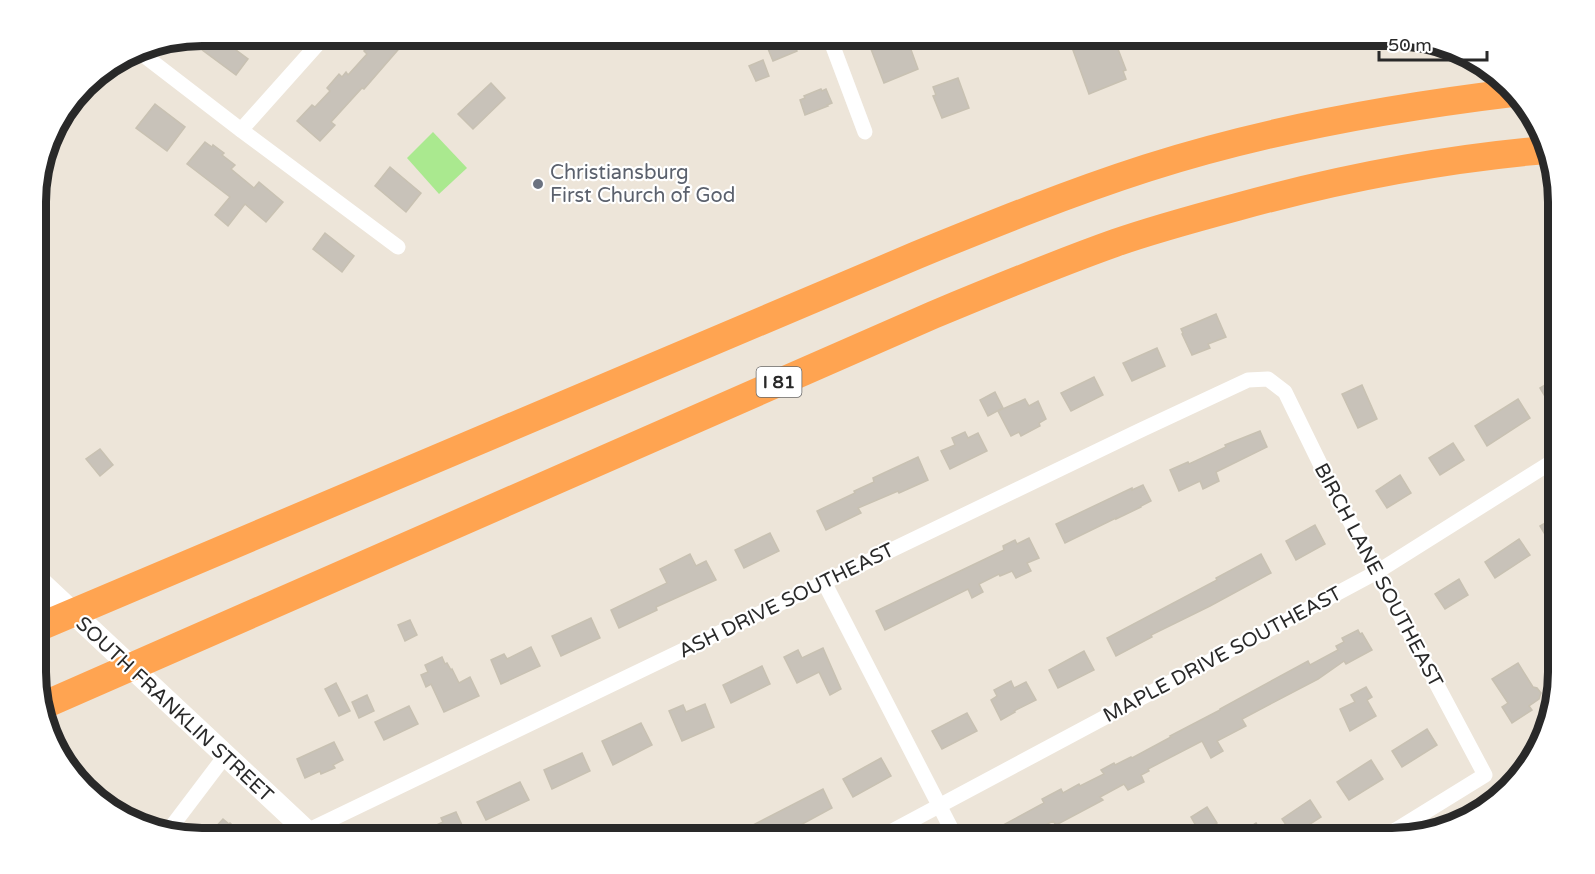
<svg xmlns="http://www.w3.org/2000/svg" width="1595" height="874" font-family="'Varela Round',sans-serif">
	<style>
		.green { fill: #aae98f }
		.building { fill: #c8c2b9; stroke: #c8c1b2; stroke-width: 1.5 }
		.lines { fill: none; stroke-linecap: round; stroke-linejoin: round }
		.minor { stroke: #fff; stroke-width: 15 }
		.secondary { stroke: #fff; stroke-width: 22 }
		.motorway { stroke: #ffa451; stroke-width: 28 }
		.worship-dot { fill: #6b7280; stroke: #fff; stroke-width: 2 }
		.labels { text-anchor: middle; stroke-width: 4.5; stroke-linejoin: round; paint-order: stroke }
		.shield { fill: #fff; stroke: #696969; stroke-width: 1.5 }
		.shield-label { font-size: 18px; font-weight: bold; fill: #292929 }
		.worship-label { font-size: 20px; fill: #5b616d; stroke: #fff; text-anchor: start }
		.street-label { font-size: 20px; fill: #292929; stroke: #fff }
		.rim { fill: none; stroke: #292929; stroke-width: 8 }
	</style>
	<rect width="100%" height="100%" fill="#ede5d9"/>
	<path class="green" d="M433 132 467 168 439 194 407 158Z"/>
	<g class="building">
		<path d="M211 36H217L248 59 236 75 201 49Z"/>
		<path d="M364 36H410L364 89 362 88 331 122 335 125 320 141 297 121 312 105 315 107 330 91 327 88 339 74 342 77 346 72 348 75 367 54 364 51 372 42Z"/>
		<path d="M772 36H790L791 40H793L797 51 773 61 764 39Z"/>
		<path d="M866 36H906L918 69 884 83Z"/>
		<path d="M1085 36H1113L1126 70 1123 71 1126 79 1089 94 1070 42Z"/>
		<path d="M763 60 769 76 756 81 749 66Z"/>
		<path d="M958 78 969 108 942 118 933 96 936 95 933 87Z"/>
		<path d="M491 83 505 98 473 129 458 114Z"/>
		<path d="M821 89 822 91 826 89 832 103 827 105 828 106 805 115 800 100 805 98 804 96Z"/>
		<path d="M155 104 185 127 167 151 136 128Z"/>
		<path d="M205 142 212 147 213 145 224 153 222 155 235 165 231 169 254 188 259 182 283 202 266 222 245 204 228 226 215 215 230 197 187 164Z"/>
		<path d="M390 167 421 193 406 212 375 186Z"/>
		<path d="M325 233 354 256 342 272 313 249Z"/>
		<path d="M1216 314 1226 337 1208 344 1210 348 1192 355 1182 334 1183 333 1181 329Z"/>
		<path d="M1157 348 1165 366 1132 381 1123 363Z"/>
		<path d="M1094 377 1103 395 1071 411 1061 393Z"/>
		<path d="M1558 377V400L1550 405 1540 388Z"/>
		<path d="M1362 385 1377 419 1358 428 1342 394Z"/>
		<path d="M995 392 1003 408 988 416 980 400Z"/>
		<path d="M1025 399 1029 406 1038 401 1046 419 1039 423 1040 426 1021 436 1019 432 1011 436 998 411Z"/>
		<path d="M1518 399 1530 418 1487 446 1475 426Z"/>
		<path d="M1260 431 1267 447 1216 472 1219 481 1203 489 1200 481 1179 491 1170 470 1188 462 1189 464 1226 447 1225 445Z"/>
		<path d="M965 432 968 438 978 433 987 451 950 469 941 451 955 445 952 438Z"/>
		<path d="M1453 443 1464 460 1440 475 1429 458Z"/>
		<path d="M100 449 113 465 100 476 86 459Z"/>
		<path d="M918 457 928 480 899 493 898 491 858 508 861 513 826 530 817 511 855 493 854 491 874 482 873 478Z"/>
		<path d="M1400 475 1411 493 1387 508 1376 491Z"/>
		<path d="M1143 485 1151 501 1141 506V507L1116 519V518L1065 543 1056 524 1132 488V490Z"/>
		<path d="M1559 515V558L1540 526Z"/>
		<path d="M1315 525 1325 544 1296 560 1286 541Z"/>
		<path d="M770 533 779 551 744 568 735 550Z"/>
		<path d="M1029 538 1039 558 1027 563 1031 571 1016 578 1012 571 1000 576 999 574 979 584 983 592 972 598 968 589 885 630 876 611 1004 550 1003 546 1015 540 1017 544Z"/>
		<path d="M1519 539 1530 555 1495 578 1485 562Z"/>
		<path d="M690 554 696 566 706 561 716 580 656 607 657 610 619 628 611 610 667 583 660 569Z"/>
		<path d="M1261 554 1271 573 1210 606 1151 635 1152 637 1116 656 1107 638 1217 580 1216 578Z"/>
		<path d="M1459 579 1468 595 1445 609 1435 594Z"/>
		<path d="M591 618 600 638 561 656 552 636Z"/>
		<path d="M410 620 417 635 405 641 398 625Z"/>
		<path d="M1358 630 1360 634 1362 633 1372 650 1346 664 1344 661 1318 679 1242 719 1246 726 1217 741 1223 751 1211 758 1202 741 1148 769 1149 771 1141 775 1144 782 1128 790 1124 784 1100 797 1103 800 1056 825 1053 821 1021 838H979L1044 803 1042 799 1061 789 1063 793 1079 784 1080 786 1104 774 1101 770 1114 763 1115 765 1131 757 1132 758 1171 737 1170 736 1220 710V709L1308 661 1310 665 1338 650 1336 646 1344 642 1342 638Z"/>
		<path d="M531 647 540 666 501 684 491 660 504 654 507 659Z"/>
		<path d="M823 648 841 689 830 695 819 672 797 683 784 657 798 650 802 658Z"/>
		<path d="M1084 651 1094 670 1058 688 1049 670Z"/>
		<path d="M442 657 445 664 447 663 451 670 452 669 459 683 470 677 479 696 444 712 431 684 426 687 421 675 428 672 425 665Z"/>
		<path d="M1518 663 1533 687 1537 688 1541 693 1539 699 1529 706 1532 710 1512 723 1502 707 1508 703 1492 679Z"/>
		<path d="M762 666 770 684 731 703 723 685Z"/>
		<path d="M1011 681 1014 688 1026 682 1036 700 1014 711 1015 712 1001 720 991 700 997 696 994 690Z"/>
		<path d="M336 683 350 711 339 716 325 689Z"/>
		<path d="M1366 687 1372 697 1367 700 1376 716 1350 731 1340 709 1355 702 1351 695Z"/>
		<path d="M367 695 374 711 359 718 352 702Z"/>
		<path d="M705 704 714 727 682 741 669 711 683 705 686 712Z"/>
		<path d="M409 706 418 724 384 740 375 722Z"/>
		<path d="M967 713 977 731 942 749 932 731Z"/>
		<path d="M641 723 652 745 613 765 602 741Z"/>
		<path d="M1427 729 1437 745 1402 767 1392 751Z"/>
		<path d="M334 742 343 760 333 765 335 768 321 774 320 771 305 778 297 759Z"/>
		<path d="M582 753 590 771 552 789 544 770Z"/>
		<path d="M881 758 891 776 853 797 843 779Z"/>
		<path d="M1371 760 1383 779 1349 800 1337 782Z"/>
		<path d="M520 782 529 800 486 820 477 802Z"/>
		<path d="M823 789 832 808 795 828 793 825 768 838H728Z"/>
		<path d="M1310 800 1321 817 1293 835 1282 819Z"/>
		<path d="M1207 807 1217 823 1200 833 1191 817Z"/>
		<path d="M456 812 468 838H409L443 822 441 818Z"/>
		<path d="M223 819 229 824 230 823 240 832 235 838H217L211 832Z"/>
		<path d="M1256 823 1265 838H1233Z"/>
	</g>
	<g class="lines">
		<g class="minor">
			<path d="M829 36 865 132"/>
			<path d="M137 50 241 130 398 247"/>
			<path d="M241 130 325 36"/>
			<path d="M824 582 956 838"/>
			<path d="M169 830 225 756"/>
			<path d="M307 831 1141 430 1248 380 1268 379 1285 392 1328 480 1485 775 1383 838"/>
			<path d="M879 838 1377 572 1558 458"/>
		</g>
		<path class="secondary" d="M37 579 314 838"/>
		<g class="motorway">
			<path d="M37 628 917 255C993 224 1069 193 1147 168 1266 130 1388 108 1512 93"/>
			<path d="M42 706 933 315C993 290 1053 265 1115 243 1155 229 1196 218 1237 207 1338 179 1441 159 1546 150"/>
		</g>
	</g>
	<circle class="worship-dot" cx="538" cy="184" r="6"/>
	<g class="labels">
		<rect class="shield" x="756.5" y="367" width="45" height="30" rx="4.5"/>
		<g class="shield-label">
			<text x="779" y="388">I 81</text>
		</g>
		<g class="worship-label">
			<text x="550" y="179">Christiansburg<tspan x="550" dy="23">First Church of God</tspan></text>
		</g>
		<g class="street-label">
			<text transform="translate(1379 575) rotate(62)" y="7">BIRCH LANE SOUTHEAST</text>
			<text transform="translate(786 600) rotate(-26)" y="7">ASH DRIVE SOUTHEAST</text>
			<text transform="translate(1222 654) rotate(-28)" y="7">MAPLE DRIVE SOUTHEAST</text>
			<text transform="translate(175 709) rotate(43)" y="7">SOUTH FRANKLIN STREET</text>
		</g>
	</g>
	<path d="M0 0H1595V874H0ZM202 46H1392A156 156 0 0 1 1548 202V672A156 156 0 0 1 1392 828H202A156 156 0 0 1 46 672V202A156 156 0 0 1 202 46Z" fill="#fff" fill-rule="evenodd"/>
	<path class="rim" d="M202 46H1392A156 156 0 0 1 1548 202V672A156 156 0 0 1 1392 828H202A156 156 0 0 1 46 672V202A156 156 0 0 1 202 46Z"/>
	<path d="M1379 51v9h108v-9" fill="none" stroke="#292929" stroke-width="3"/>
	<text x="1388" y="51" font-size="18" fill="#292929" stroke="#ffffff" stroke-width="4.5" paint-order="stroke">50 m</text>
</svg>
